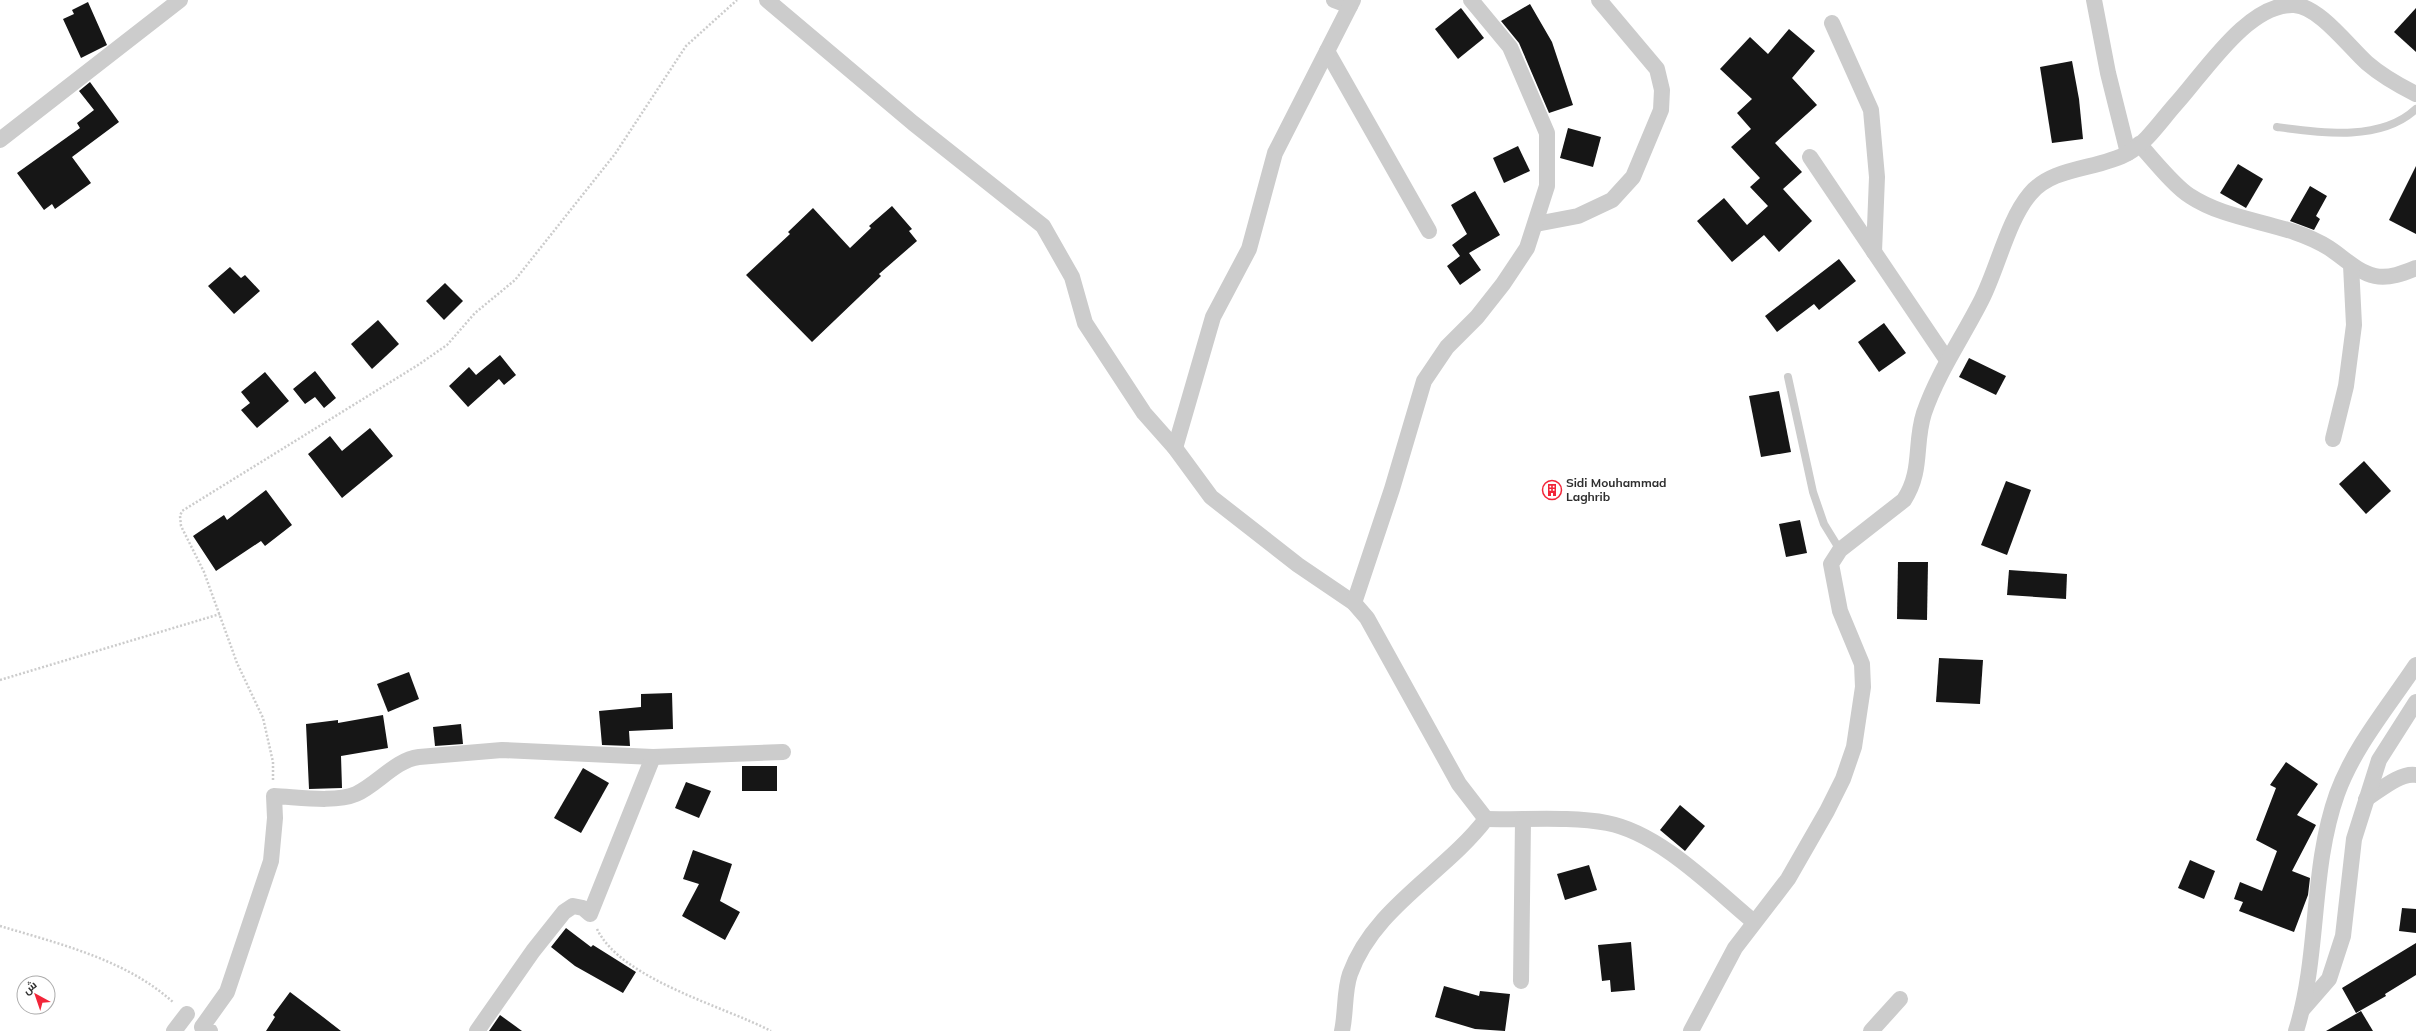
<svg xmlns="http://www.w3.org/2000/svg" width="2416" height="1031" font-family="Mulish,Cairo,sans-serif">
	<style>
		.building { fill: #161616 }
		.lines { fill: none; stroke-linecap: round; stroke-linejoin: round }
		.path { stroke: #ccc; stroke-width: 2.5; stroke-dasharray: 2 2; stroke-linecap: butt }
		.service { stroke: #ccc; stroke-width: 8 }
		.minor { stroke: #ccc; stroke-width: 16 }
		.labels { text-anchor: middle; stroke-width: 4; stroke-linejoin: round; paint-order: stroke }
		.poi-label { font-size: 12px; font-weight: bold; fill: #2f2f2f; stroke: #fff; text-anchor: start }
	</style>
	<rect width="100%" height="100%" fill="#fff"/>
	<g class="building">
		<path d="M88 2 107 45 81 58 63 19 74 14 72 10Z"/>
		<path d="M1530 4 1552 42 1573 105 1549 113 1519 43 1501 21Z"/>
		<path d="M1461 8 1484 38 1458 59 1435 29Z"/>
		<path d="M2416 8V52L2394 32Z"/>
		<path d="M1789 29 1815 51 1792 78 1817 105 1775 143 1802 172 1783 189 1812 221 1779 252 1764 235 1732 262 1697 221 1724 198 1747 225 1768 206 1750 187 1760 178 1731 147 1751 129 1737 113 1752 99 1720 69 1750 37 1768 54Z"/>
		<path d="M2072 61 2079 99 2083 139 2052 143 2040 67Z"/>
		<path d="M90 82 119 122 72 157 91 183 55 209 52 204 44 210 17 173 80 128 77 123 94 110 79 91Z"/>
		<path d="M1568 128 1601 137 1593 167 1560 158Z"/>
		<path d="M1518 146 1530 171 1504 183 1493 158Z"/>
		<path d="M2238 164 2263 179 2246 208 2220 193Z"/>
		<path d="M2416 166V234L2389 220Z"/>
		<path d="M2310 186 2327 196 2316 216 2320 219 2314 230 2290 221Z"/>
		<path d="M1475 191 1500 235 1469 253 1481 270 1460 285 1447 266 1460 256 1452 245 1467 234 1451 205Z"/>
		<path d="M892 206 912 229 909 231 917 241 879 274 881 276 812 342 746 275 790 234 788 232 813 208 850 248 871 228 869 226Z"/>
		<path d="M1839 259 1856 281 1819 310 1814 304 1777 332 1765 316Z"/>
		<path d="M230 267 241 278 245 275 260 291 234 314 208 286Z"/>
		<path d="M445 283 463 301 444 320 426 301Z"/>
		<path d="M378 320 399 344 372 369 351 344Z"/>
		<path d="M1884 323 1906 353 1879 372 1858 342Z"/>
		<path d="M500 355 516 375 504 385 499 379 468 407 449 386 469 367 476 375Z"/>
		<path d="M1969 358 2006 376 1996 395 1959 377Z"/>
		<path d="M315 371 336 398 324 408 315 397 305 404 293 389Z"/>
		<path d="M265 372 289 401 257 428 241 410 250 403 241 392Z"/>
		<path d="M1779 391 1791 452 1761 457 1749 396Z"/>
		<path d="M370 428 393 456 342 498 308 454 330 436 342 451Z"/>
		<path d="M2364 461 2391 491 2366 514 2339 484Z"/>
		<path d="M2006 481 2031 490 2007 555 1981 545Z"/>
		<path d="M266 490 292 525 265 546 261 541 216 571 193 536 224 515 227 520Z"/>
		<path d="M1800 520 1807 553 1786 557 1779 524Z"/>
		<path d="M1898 562H1928L1927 620 1897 619Z"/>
		<path d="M2009 570 2067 574 2066 599 2007 595Z"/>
		<path d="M1939 658 1983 660 1980 704 1936 702Z"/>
		<path d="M409 672 419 699 388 712 377 684Z"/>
		<path d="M672 693 673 729 629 731 630 746 602 745 599 711 641 707V694Z"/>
		<path d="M383 715 388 748 341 756 342 788 309 789 306 724 338 720V723Z"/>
		<path d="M461 724 463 744 435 746 433 727Z"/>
		<path d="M2286 762 2318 784 2297 815 2316 825 2292 871 2310 878 2308 895 2294 932 2239 911 2243 902 2234 899 2240 882 2262 891 2277 851 2256 840 2276 788 2270 785Z"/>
		<rect x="742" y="766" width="35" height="25"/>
		<path d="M583 768 609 783 581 833 554 818Z"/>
		<path d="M686 782 711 791 699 818 675 808Z"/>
		<path d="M1680 805 1705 826 1685 851 1660 830Z"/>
		<path d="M693 850 732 864 720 901 740 912 725 940 682 916 699 884 683 879Z"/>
		<path d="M2190 860 2215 871 2204 899 2178 888Z"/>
		<path d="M1589 865 1597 890 1565 900 1557 874Z"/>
		<path d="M2402 908 2416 909V933L2399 931Z"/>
		<path d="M566 928 591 947 593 945 636 972 623 993 575 966 551 947Z"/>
		<path d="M1631 942 1635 990 1611 992 1610 980 1602 981 1598 945Z"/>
		<path d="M2416 943V975L2385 994 2386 996 2356 1013 2342 988Z"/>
		<path d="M1444 986 1479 996 1480 991 1510 994 1505 1031 1475 1029 1435 1017Z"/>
		<path d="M290 992 323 1017 341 1031H266L275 1017 273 1015Z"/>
		<path d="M2361 1011 2373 1031H2326Z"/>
		<path d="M500 1015 522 1031H489Z"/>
	</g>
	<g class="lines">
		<g class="path">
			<path d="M0 680 220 614"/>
			<path d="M273 780V762L263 718 237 663 204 572 181 526 180 516 182 511 418 365 447 345 475 313 515 280 615 154 686 46 737 0"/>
			<path d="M0 926C60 944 127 960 174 1003"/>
			<path d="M597 929C621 979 723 1006 771 1031"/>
		</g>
		<g class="service">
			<path d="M2277 127C2321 133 2381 142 2416 109"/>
			<path d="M1788 377 1813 492 1824 524 1840 550"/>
		</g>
		<g class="minor">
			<path d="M767 0 913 123 1043 226 1072 277 1085 323 1144 413 1175 448 1211 497 1298 565 1354 603 1367 618 1459 784 1486 819C1445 873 1374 907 1350 974 1344 991 1346 1013 1342 1031"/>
			<path d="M1334 0 1350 6"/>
			<path d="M2094 0 2108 73 2128 153"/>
			<path d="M1832 23 1871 110 1877 177 1874 252"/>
			<path d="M1327 51 1429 231"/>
			<path d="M0 140 180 0"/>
			<path d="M2139 144C2153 159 2174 186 2190 196 2231 223 2286 221 2329 248 2343 257 2357 272 2375 276 2389 279 2404 273 2416 268"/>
			<path d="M1810 157 1947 360"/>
			<path d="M1536 224 1578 216 1612 200 1633 177 1661 110 1662 90 1657 69 1599 0"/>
			<path d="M2333 439 2346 386 2354 325 2351 265"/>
			<path d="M1175 448 1213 317 1249 249 1275 153 1353 0"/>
			<path d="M1354 603 1392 489 1424 381 1447 347 1477 317 1503 284 1527 248 1547 186V133L1510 47 1471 0"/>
			<path d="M2366 799C2379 791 2400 772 2416 775"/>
			<path d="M1486 819C1523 820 1571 816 1607 823 1660 833 1713 888 1754 922"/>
			<path d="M1521 981 1523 820"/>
			<path d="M2302 1010 2329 979 2343 936 2354 839 2379 760 2416 702"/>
			<path d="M174 1031 187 1014"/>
			<path d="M210 1031 202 1027 227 992 271 861 275 818 274 796C298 797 335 803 356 794 378 784 395 760 419 757L502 750 653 757 783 752"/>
			<path d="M477 1031 533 951 564 912 573 906 583 908 590 914 653 757"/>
			<path d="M1691 1031 1735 948 1788 879 1827 811 1843 779 1854 747 1863 687 1862 664 1840 611 1831 564 1840 550 1904 500C1923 471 1914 444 1924 413 1938 372 1963 337 1982 299 1998 267 2008 220 2030 194 2053 166 2098 170 2128 153 2146 143 2160 122 2174 106 2203 75 2247 3 2294 5 2319 6 2349 47 2367 63 2382 76 2398 85 2416 94"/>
			<path d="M1871 1031 1900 999"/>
			<path d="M2296 1031C2320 955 2310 870 2337 794 2354 747 2388 707 2416 665"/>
		</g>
	</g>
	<defs>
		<g id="building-ring" transform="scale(1)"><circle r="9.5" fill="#fff" stroke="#f22539" stroke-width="1.5"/><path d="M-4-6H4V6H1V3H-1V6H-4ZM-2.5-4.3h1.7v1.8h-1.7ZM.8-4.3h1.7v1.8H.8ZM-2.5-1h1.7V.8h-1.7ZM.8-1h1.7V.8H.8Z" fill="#f22539"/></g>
	</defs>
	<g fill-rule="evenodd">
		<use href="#building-ring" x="1552" y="490"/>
	</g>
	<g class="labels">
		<g class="poi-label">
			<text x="1566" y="487">Sidi Mouhammad<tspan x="1566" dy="14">Laghrib</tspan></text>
		</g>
	</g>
	<g transform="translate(36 995) rotate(320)"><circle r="19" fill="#ffffff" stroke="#acacac"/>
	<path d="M0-3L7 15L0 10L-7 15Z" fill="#f22539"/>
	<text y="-6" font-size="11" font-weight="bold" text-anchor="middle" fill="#2f2f2f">ش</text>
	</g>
</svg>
